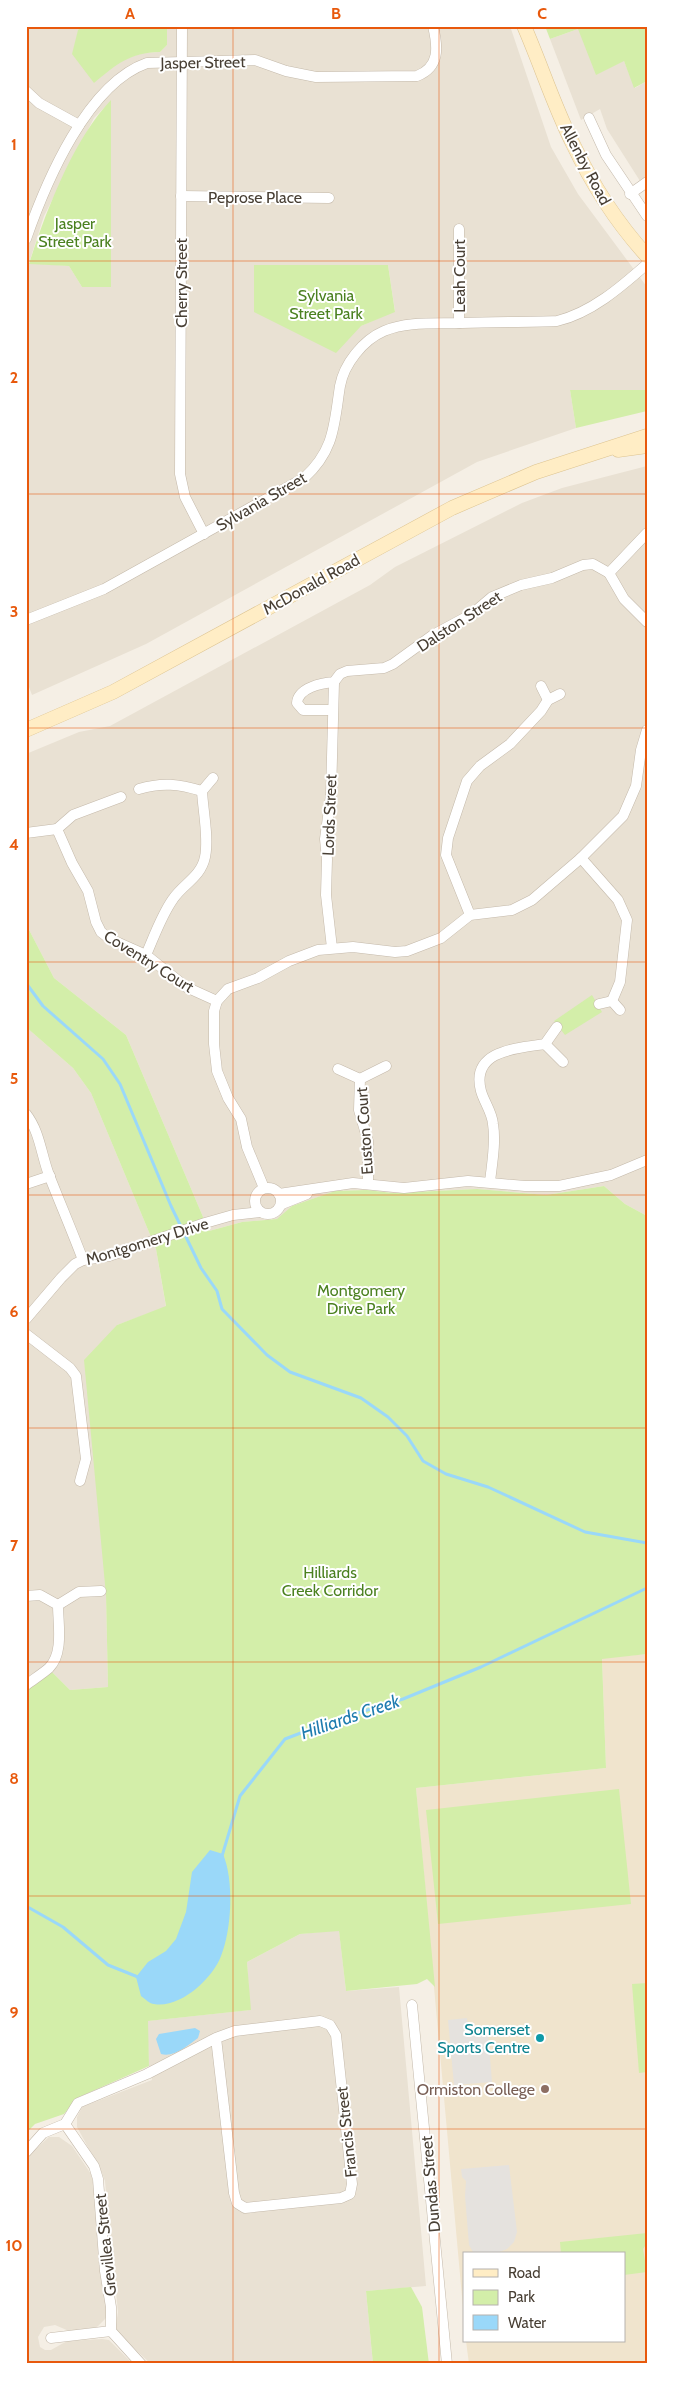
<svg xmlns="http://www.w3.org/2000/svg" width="673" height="2390" font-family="Cabin,sans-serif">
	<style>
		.residential { fill: #e9e1d3; fill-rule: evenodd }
		.education { fill: #f0e4cd }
		.green { fill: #d3eea9 }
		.parking { fill: #e5e2de }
		.water { fill: #9ad8f9 }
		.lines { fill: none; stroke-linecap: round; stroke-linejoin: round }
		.stream { stroke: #9ad8f9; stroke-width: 3 }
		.street-casing { stroke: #c4b9aa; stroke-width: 11 }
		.secondary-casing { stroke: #ddc491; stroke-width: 15 }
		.street { stroke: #fff; stroke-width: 10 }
		.secondary { stroke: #ffedc5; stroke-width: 14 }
		.grid { fill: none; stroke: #e8590c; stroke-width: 1; stroke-opacity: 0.55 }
		.culture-dot { fill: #0f9aa8; stroke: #fff; stroke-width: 2 }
		.education-dot { fill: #8d6e63; stroke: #fff; stroke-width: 2 }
		.labels { text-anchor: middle; stroke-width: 4; stroke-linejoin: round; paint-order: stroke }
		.street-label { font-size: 16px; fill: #483f34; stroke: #fff }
		.park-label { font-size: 16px; fill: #4b8120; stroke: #fff }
		.culture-label { font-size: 16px; fill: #0d838f; stroke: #fff; text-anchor: end }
		.education-label { font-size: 16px; fill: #785e54; stroke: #fff; text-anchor: end }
		.water-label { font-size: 18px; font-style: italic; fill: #1e7caf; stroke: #fff }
		.neatline { fill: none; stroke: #e8590c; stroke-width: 2 }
		.grid-label { font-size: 16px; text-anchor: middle; font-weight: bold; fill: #e8590c }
	</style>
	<rect width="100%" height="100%" fill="#f5efe5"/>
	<g class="residential">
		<path d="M26 26H81L78 30 94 82 119 62 141 53 160 52 167 45V26H510L551 147 578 194 647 287V390H570L576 428 477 462 146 644 32 695 26 679ZM111 101V286L82 287 69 266 29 263 44 216 94 118ZM388 265 395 311 361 326Z"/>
		<path d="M578 29 624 61 635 88 647 81V192L607 129 600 109 581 120 550 39Z"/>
		<path d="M647 466V1216L625 1204 604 1186 546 1195 477 1189 393 1193 367 1190 336 1191 292 1206 278 1219 242 1222 209 1231 126 1035 54 978 26 924V754L79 732 110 726 370 585 395 567 522 503 562 488Z"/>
		<path d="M26 1027 73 1068 91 1093 156 1249 166 1307 117 1325 106 1595 108 1687 70 1690 52 1672 26 1691Z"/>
		<path d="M339 1930 346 1991 399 1987 426 2286 366 2291 373 2364H151L115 2331 118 2312 105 2181 102 2173 77 2127V2117L82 2107 152 2080 149 2066 147 2021 250 2010 247 1962 300 1934Z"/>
		<path d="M49 2137H59L72 2146 91 2174 96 2196 107 2308 106 2318 95 2329 69 2331 55 2325 44 2327 38 2337 40 2347 45 2350H51L67 2341 102 2339 109 2340 133 2364H26V2158Z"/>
	</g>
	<path class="education" d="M647 1654V2364H469L466 2341H624V2254H464V2319L416 1788 606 1768 602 1658Z"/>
	<g class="green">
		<path d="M81 26H167V45L160 52C129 53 117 64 94 83L72 54 78 30Z"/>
		<path d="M545 26H647V81L634 88 624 61 596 75 578 29 550 39Z"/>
		<path d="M111 100V287H82L69 266 29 264C45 213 74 138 111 100Z"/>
		<path d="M254 265H388L395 312 361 326 336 353 254 312Z"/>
		<path d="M570 390H647V411L576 428Z"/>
		<path d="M26 924 54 978 126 1035 209 1231 242 1222 277 1219 292 1206 335 1191 367 1190 393 1193 477 1189 546 1195 604 1186 625 1204 647 1216V1654L602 1659 606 1768 416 1788 435 1987 427 1979 417 1984 346 1991 339 1931 300 1934 247 1962 251 2010 148 2021 149 2066 77 2098 64 2114 35 2124 26 2133V1691L52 1672 70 1690 108 1687 106 1595 84 1360 117 1325 166 1306 156 1249 91 1093 73 1068 26 1027Z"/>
		<path d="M592 995 602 1012 565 1035 554 1021Z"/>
		<path d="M619 1789 631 1904 438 1924 426 1810Z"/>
		<path d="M647 1983V2072L639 2073 632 1984Z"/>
		<path d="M647 2233V2243L643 2249 647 2272 624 2275V2254H561L560 2242Z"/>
		<path d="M411 2287 422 2307 429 2364H373L366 2291Z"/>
	</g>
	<g class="parking">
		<path d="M467 2018 469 2035 488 2033 492 2082 454 2085 448 2020Z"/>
		<path d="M509 2165 517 2232 514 2242 507 2249 497 2253 473 2252 469 2245 465 2196 466 2181 462 2177 461 2169Z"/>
	</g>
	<g class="water">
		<path d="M210 1850 223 1854C234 1880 232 1929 221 1956 213 1978 180 2009 154 2004 150 2004 145 1999 141 1996L136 1977 148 1962 166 1951 176 1939 186 1912 192 1872Z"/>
		<path d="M195 2028 200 2031 198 2038C188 2045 174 2058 161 2054L156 2039 159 2034Z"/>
	</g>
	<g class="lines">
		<g class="stream">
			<path d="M26 983 43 1006 103 1059 120 1084 171 1206 201 1268 217 1291 222 1309 267 1355 290 1372 361 1398 388 1417 407 1436 423 1461 446 1474 488 1487 585 1532 647 1543"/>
			<path d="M222 1856 240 1796 285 1739 332 1721 403 1699 481 1667 647 1588"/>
			<path d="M26 1906 63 1927 108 1965 138 1977"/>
		</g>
		<g class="street-casing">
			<g id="street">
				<path d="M182 26 180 474 185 497 204 534"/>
				<path d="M26 91 39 103 79 125"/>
				<path d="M589 118 606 155 647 216"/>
				<path d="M630 194 647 182"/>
				<path d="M181 196 329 198"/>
				<path d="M459 229V323"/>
				<path d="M26 239C46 182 87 84 147 63L255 60 286 71 316 77 417 76C440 67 438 47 433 26"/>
				<path d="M609 573 647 533"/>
				<path d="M26 620 104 589 304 478C335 450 334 424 340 386 344 364 363 340 384 331 408 321 436 324 462 323 494 322 526 322 557 321 591 313 621 287 647 264"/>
				<path d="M541 686 548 700"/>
				<path d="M332 710H303L297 703C298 688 321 683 334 682L340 674 347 671 384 668 393 664 433 635 472 614 492 597 521 585 552 578 583 565 593 564 609 573 624 599 647 622"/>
				<path d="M139 789C162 782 179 784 202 791"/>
				<path d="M57 829 73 815 121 797"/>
				<path d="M26 833 57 829 72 863 88 891 96 922 101 932 110 939 146 955 186 987 217 1001"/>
				<path d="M581 858 618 900 627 920 620 982 612 1001"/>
				<path d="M470 915 446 855 448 838 467 781 480 766 510 744 541 711 548 700 560 694"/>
				<path d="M332 948 326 895 327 859 325 839 331 795 334 682"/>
				<path d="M146 955C154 937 161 916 173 899 183 884 201 877 205 857 209 838 203 811 202 791L213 778"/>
				<path d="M599 1004 612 1001 620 1010"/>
				<path d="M545 1044 563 1062"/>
				<path d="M338 1069 360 1079"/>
				<path d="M26 1114C40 1132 41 1154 49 1175 60 1203 72 1231 83 1260"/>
				<path d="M490 1182C492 1163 496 1143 493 1124 492 1112 484 1102 481 1091 470 1050 518 1048 545 1044L557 1027"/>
				<path d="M26 1184 50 1176"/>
				<path d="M368 1184V1141L359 1110 360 1079 386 1066"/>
				<circle cx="268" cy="1201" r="13"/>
				<path d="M264 1188 247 1147 241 1119 228 1098 217 1071 214 1044V1011L217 1001 228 989 258 978 289 961 318 950 353 947 395 952 407 951 441 938 470 915 512 910 532 900 581 858 623 816 636 786 641 750 647 730"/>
				<path d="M279 1194 353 1183 404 1188 468 1181 525 1186H559L611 1175 647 1160"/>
				<path d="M282 1204 307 1194"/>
				<path d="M26 1319 61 1278 75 1264 83 1260 109 1256 205 1223 233 1215 260 1212"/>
				<path d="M26 1334 70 1368 76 1376 86 1459 80 1481"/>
				<path d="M26 1596 40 1595 58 1605C58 1624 64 1653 49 1668 42 1674 34 1679 26 1685"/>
				<path d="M58 1605 79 1592 101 1591"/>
				<path d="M412 2005 447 2364"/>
				<path d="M65 2124 94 2166 98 2179 105 2271 111 2307V2331L141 2364"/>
				<path d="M26 2152 43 2133 65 2124 78 2103 147 2074 216 2038 235 2031 320 2021 330 2025 336 2035 352 2184 350 2194 341 2198 245 2208 237 2203 234 2193 216 2038"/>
				<path d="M51 2338 111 2331"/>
			</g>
		</g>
		<g class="secondary-casing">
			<g id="secondary">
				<path d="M524 26C541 65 554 106 573 144 592 184 617 223 647 256"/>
				<path d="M618 450 647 446"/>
				<path d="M26 730 113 692 452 508 536 472 647 436"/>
			</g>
		</g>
		<use href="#street" class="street"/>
		<use href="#secondary" class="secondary"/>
	</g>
	<path class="grid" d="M233 26V2364M439 26V2364M26 261H647M26 494H647M26 728H647M26 962H647M26 1195H647M26 1428H647M26 1662H647M26 1896H647M26 2129H647"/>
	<circle class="culture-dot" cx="540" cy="2038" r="5"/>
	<circle class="education-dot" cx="545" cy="2089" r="5"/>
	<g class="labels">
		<g class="street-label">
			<text transform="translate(203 62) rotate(-1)" y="6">Jasper Street</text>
			<text transform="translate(586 164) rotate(62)" y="6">Allenby Road</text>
			<text x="255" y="203">Peprose Place</text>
			<text transform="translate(459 276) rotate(-90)" y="6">Leah Court</text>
			<text transform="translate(181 283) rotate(-90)" y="6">Cherry Street</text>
			<text transform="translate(261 501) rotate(-30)" y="6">Sylvania Street</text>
			<text transform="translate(311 584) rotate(-29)" y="6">McDonald Road</text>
			<text transform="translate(459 621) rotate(-33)" y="6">Dalston Street</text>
			<text transform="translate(329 815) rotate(-88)" y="6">Lords Street</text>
			<text transform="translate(149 961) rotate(32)" y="6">Coventry Court</text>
			<text transform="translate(364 1131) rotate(-94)" y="6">Euston Court</text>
			<text transform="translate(147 1241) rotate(-17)" y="6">Montgomery Drive</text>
			<text transform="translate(346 2132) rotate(-96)" y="6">Francis Street</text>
			<text transform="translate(430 2184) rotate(-95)" y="6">Dundas Street</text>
			<text transform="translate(105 2245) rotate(-96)" y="6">Grevillea Street</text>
		</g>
		<g class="park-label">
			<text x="75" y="229">Jasper<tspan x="75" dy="18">Street Park</tspan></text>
			<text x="326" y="301">Sylvania<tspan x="326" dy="18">Street Park</tspan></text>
			<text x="361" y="1296">Montgomery<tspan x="361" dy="18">Drive Park</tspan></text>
			<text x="330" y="1578">Hilliards<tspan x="330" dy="18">Creek Corridor</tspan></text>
		</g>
		<g class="culture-label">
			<text x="530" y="2035">Somerset<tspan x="530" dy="18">Sports Centre</tspan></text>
		</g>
		<g class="education-label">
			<text x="535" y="2095">Ormiston College</text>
		</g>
		<g class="water-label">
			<text transform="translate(350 1717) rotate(-19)" y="6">Hilliards Creek</text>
		</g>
	</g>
	<rect width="673" height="2390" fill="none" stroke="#ffffff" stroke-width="55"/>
	<rect x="463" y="2252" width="162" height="90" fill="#ffffff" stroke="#b6b2ae"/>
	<rect x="473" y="2269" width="25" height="8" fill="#ffedc5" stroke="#b6b2ae"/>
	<text x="508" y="2278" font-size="15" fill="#483f34">Road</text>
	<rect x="473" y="2290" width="25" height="15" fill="#d3eea9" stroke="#b6b2ae"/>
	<text x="508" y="2302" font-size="15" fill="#483f34">Park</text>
	<rect x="473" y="2315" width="25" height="15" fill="#9ad8f9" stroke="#b6b2ae"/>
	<text x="508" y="2328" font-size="15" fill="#483f34">Water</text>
	<rect x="28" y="28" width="618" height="2334" class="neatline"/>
	<g class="grid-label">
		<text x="130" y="19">A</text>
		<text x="336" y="19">B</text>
		<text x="542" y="19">C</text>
		<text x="14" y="150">1</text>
		<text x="14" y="383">2</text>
		<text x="14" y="617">3</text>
		<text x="14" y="850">4</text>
		<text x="14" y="1084">5</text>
		<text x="14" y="1317">6</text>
		<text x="14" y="1551">7</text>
		<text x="14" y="1784">8</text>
		<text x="14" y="2018">9</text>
		<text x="14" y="2251">10</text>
	</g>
</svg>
